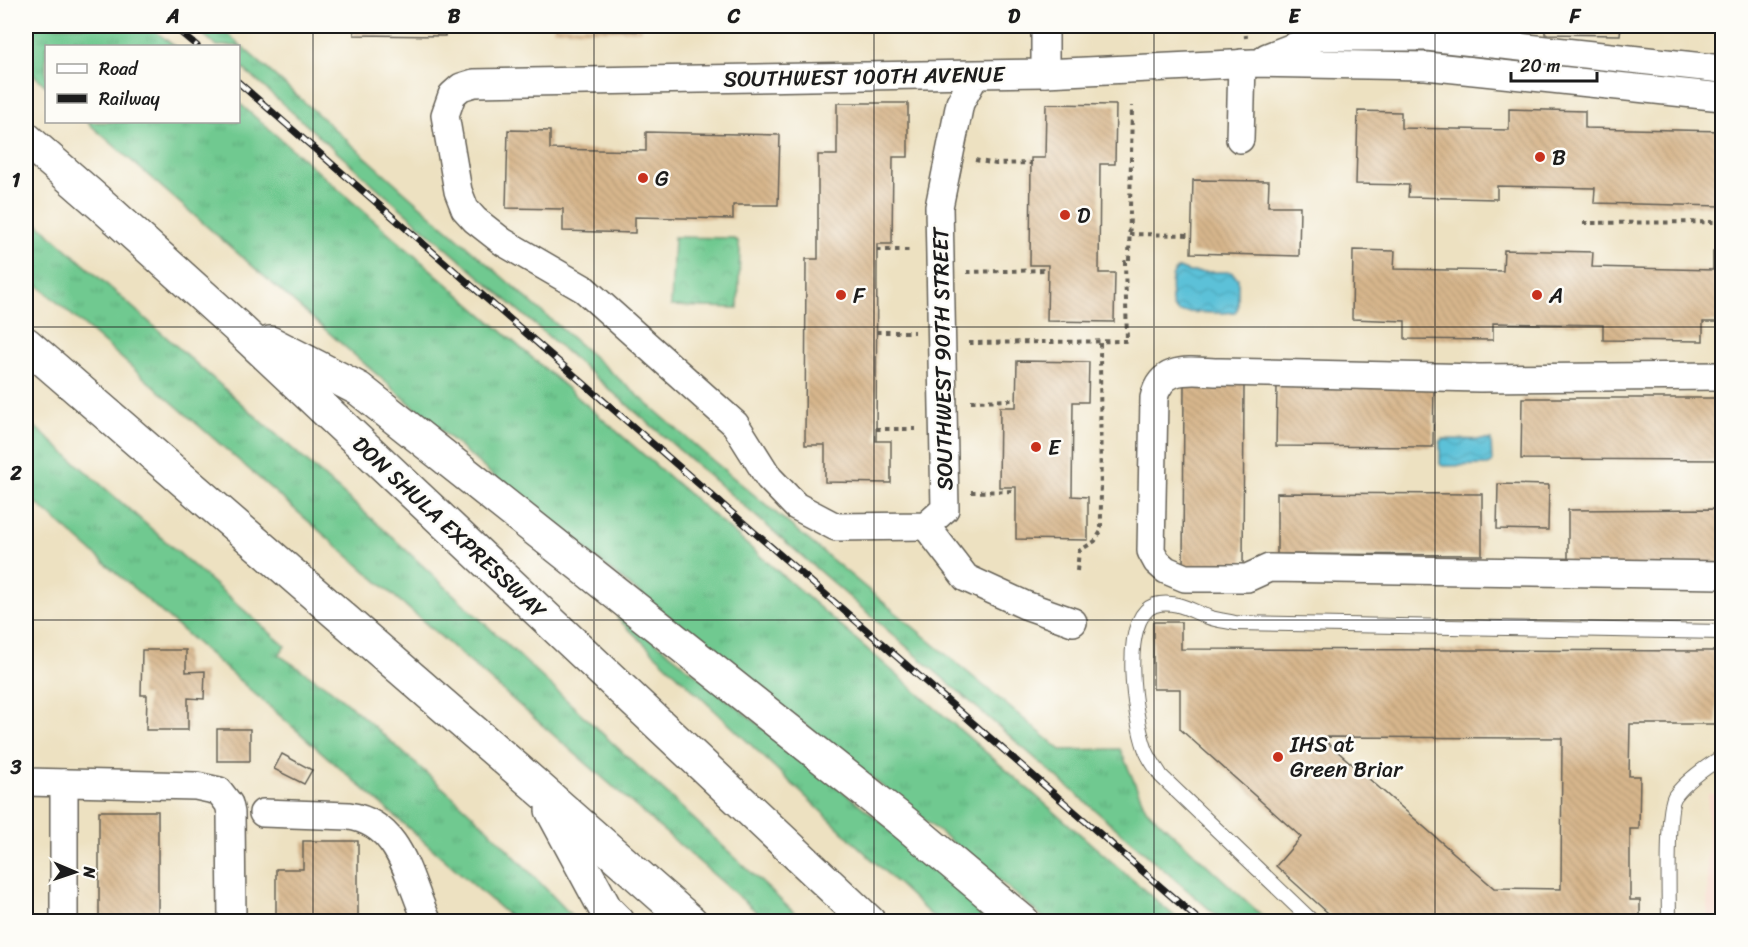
<svg xmlns="http://www.w3.org/2000/svg" width="1748" height="947" font-family="Sriracha,sans-serif">
	<style>
		.built { fill: #f5d2c2 }
		.grass { fill: url(#grass-tufts); stroke: #467256; stroke-width: 1.5 }
		.park { fill: url(#park-crowns); stroke: #467256; stroke-width: 1.5 }
		.water { fill: url(#water-waves); stroke: #3c6e7a; stroke-width: 1.5 }
		.building { fill: url(#building-back-hatch); fill-rule: evenodd }
		.lines { fill: none; stroke-linecap: round; stroke-linejoin: round }
		.service-casing { stroke: #656156; stroke-width: 16 }
		.minor-casing { stroke: #656156; stroke-width: 30 }
		.motorway-casing { stroke: #656156; stroke-width: 36 }
		.path { stroke: #656156; stroke-width: 4; stroke-dasharray: 4.5 4.5; stroke-linecap: butt }
		.service { stroke: #fff; stroke-width: 14 }
		.minor { stroke: #fff; stroke-width: 27 }
		.motorway { stroke: #fff; stroke-width: 33 }
		.rail-casing { stroke: #1c1c1c; stroke-width: 7 }
		.rail { stroke: #fdfcf7; stroke-width: 4.5; stroke-dasharray: 14; stroke-linecap: butt }
		.grid { fill: none; stroke: #1c1c1c; stroke-width: 1.5; stroke-opacity: 0.55 }
		.poi-dot { fill: #c8321e; stroke: #fdfcf7; stroke-width: 2 }
		.labels { text-anchor: middle; stroke-width: 5; stroke-linejoin: round; paint-order: stroke }
		.street-label { font-size: 22px; fill: #1c1c1c; stroke: #fdfcf7 }
		.poi-label { font-size: 22px; fill: #1c1c1c; stroke: #fdfcf7; text-anchor: start }
		.neatline { fill: none; stroke: #1c1c1c; stroke-width: 2 }
		.grid-label { font-size: 20px; text-anchor: middle; font-weight: bold; fill: #1c1c1c }
	</style>
	<defs>
		<pattern id="grass-tufts" width="24" height="20" patternUnits="userSpaceOnUse" patternTransform="scale(1.5)"><rect width="24" height="20" fill="#6fc990"/><path d="M3 7l-1-3M5 7V3M7 7l1-3M15 17l-1-3M17 17v-4M19 17l1-3" fill="none" stroke="#60ac7c"/></pattern>
		<pattern id="park-crowns" width="20" height="18" patternUnits="userSpaceOnUse" patternTransform="scale(1.5)"><rect width="20" height="18" fill="#6fc990"/><path d="M2 6a3 3 0 1 1 6 0M12 15a3 3 0 1 1 6 0" fill="none" stroke="#60ac7c"/></pattern>
		<pattern id="water-waves" width="16" height="10" patternUnits="userSpaceOnUse" patternTransform="scale(1.5)"><rect width="16" height="10" fill="#5bc1d8"/><path d="M0 5q4-4 8 0t8 0" fill="none" stroke="#4fa5b9"/></pattern>
		<pattern id="building-back-hatch" width="6" height="6" patternUnits="userSpaceOnUse" patternTransform="scale(1.5)"><rect width="6" height="6" fill="#d7b68c"/><path d="M-1 5l2 2M0 0l6 6M5-1l2 2" fill="none" stroke="#b89c78"/></pattern>
	</defs>
	<rect width="100%" height="100%" fill="#fdfcf7"/>
	<filter id="ink" filterUnits="userSpaceOnUse"><feTurbulence type="fractalNoise" baseFrequency=".0167" numOctaves="2"/><feDisplacementMap in="SourceGraphic" scale="12" xChannelSelector="R" yChannelSelector="G"/><feConvolveMatrix kernelMatrix="1 2 1 2 8 2 1 2 1" color-interpolation-filters="sRGB"/></filter>
	<filter id="wash" filterUnits="userSpaceOnUse"><feTurbulence type="fractalNoise" baseFrequency=".008" numOctaves="4" result="noise"/><feDisplacementMap in="SourceGraphic" scale="24" xChannelSelector="R" yChannelSelector="G"/><feGaussianBlur stdDeviation="1.35" result="paint"/><feColorMatrix in="noise" values="0 0 0 0 0 0 0 0 0 0 0 0 0 0 0 0 0 1.4 0 .05"/><feComposite in="paint" operator="in"/></filter>
	<g filter="url(#wash)">
		<rect width="100%" height="100%" fill="#ede1c1"/>
		<path class="built" d="M1708 794H1722V921H1707Z"/>
		<g class="grass">
			<path d="M26 26H149L174 46H46V86L26 68Z"/>
			<path d="M193 26H219L406 193 705 454 1061 750 1120 749 1146 809 1268 921H1223L384 194 239 65 238 46H217Z"/>
			<path d="M239 103 1180 921H1047L986 869 506 487 87 122H238Z"/>
			<path d="M26 213 391 536 803 921H767L26 275Z"/>
			<path d="M26 419 285 646 279 655 330 689 352 707 461 804 488 829 577 921H515L26 494Z"/>
			<path d="M620 614 1006 921H937L617 618Z"/>
		</g>
		<path class="park" d="M674 237 731 238 738 241 740 251 738 308 671 306Z"/>
		<g class="water">
			<path d="M1179 268 1189 272H1231L1238 278V308L1235 312 1223 313 1178 312 1173 307 1172 303C1172 291 1168 274 1179 268Z"/>
			<path d="M1443 439 1491 440 1492 463 1488 465 1443 466 1440 464V442Z"/>
		</g>
		<g id="blocks">
			<g class="building">
				<path d="M354 26H445V36L354 35Z"/>
				<path d="M553 26H641V31L553 30Z"/>
				<path d="M834 26H995L994 33 834 31Z"/>
				<path d="M1545 26H1621L1620 35 1545 34Z"/>
				<path d="M837 103H908V157H893L892 244H877L876 441H891V483L825 482V445H805L806 259H818V155H837Z"/>
				<path d="M1046 104 1116 105 1115 164H1100L1099 273H1115L1114 322 1047 321 1048 265H1030L1031 158H1045Z"/>
				<path d="M1509 109 1585 111V128L1722 131V206L1594 203 1595 188 1497 186V199L1408 197 1409 185 1356 184 1358 111 1401 112V128L1509 130Z"/>
				<path d="M508 130 550 131V149L646 151V132L780 135 778 205H733V219L635 217V233L563 231V209L506 208Z"/>
				<path d="M1193 180 1269 181 1268 206H1300L1299 256 1191 253Z"/>
				<path d="M1353 250 1395 251 1394 269 1503 271 1504 250 1593 252 1592 267 1713 270V251H1722V322H1703V341L1603 340V325L1493 323V340L1405 339V321L1352 319Z"/>
				<path d="M1017 361 1089 362 1088 402H1073L1072 496 1088 497V540L1016 539V487H999L1000 407H1016Z"/>
				<path d="M1184 382H1244L1243 572H1183Z"/>
				<path d="M1277 385 1434 386 1433 447 1276 446Z"/>
				<path d="M1522 398H1722V460L1521 459Z"/>
				<path d="M1498 484 1549 485 1548 530 1497 529Z"/>
				<path d="M1277 493 1482 494V555L1277 554Z"/>
				<path d="M1722 509V567L1568 568V510Z"/>
				<path d="M1153 622H1181V649L1717 651V724H1630L1629 776H1640L1639 829H1630V900H1640V922H1338L1276 866 1301 837 1180 729V689H1153ZM1321 737 1562 738 1561 889 1494 888Z"/>
				<path d="M142 650H186V672L205 671 204 699 188 698V730H146L147 695H141Z"/>
				<rect x="217" y="729" width="33" height="32"/>
				<path d="M282 754 312 770 304 784 274 769Z"/>
				<rect x="99" y="811" width="59" height="111"/>
				<path d="M303 841H358V922H276V869H303Z"/>
			</g>
		</g>
	</g>
	<g filter="url(#ink)">
		<use href="#blocks" fill-opacity="0" stroke="#656156" stroke-width="1.5"/>
		<g class="lines">
			<g class="service-casing">
				<g id="service">
					<path d="M1313 922 1161 776C1156 767 1148 758 1145 748 1135 720 1118 618 1155 605 1174 599 1192 611 1208 617 1216 620 1226 621 1235 623L1722 632"/>
					<path d="M1669 922C1669 901 1666 808 1675 796 1687 780 1706 767 1722 757"/>
				</g>
			</g>
			<g class="minor-casing">
				<g id="minor">
					<path d="M1267 57 1319 37H1427L1722 69"/>
					<path d="M1045 73V26"/>
					<path d="M976 74 960 103 939 207 945 509 926 526 836 527 796 506 769 478 735 424 584 289 503 242 475 220 465 209 458 191 445 115 452 95 461 87 474 83 976 74 1045 73 1253 63 1426 66 1722 97"/>
					<path d="M1240 139 1242 63"/>
					<path d="M1722 376 1480 378 1221 372C1193 372 1162 363 1154 398L1151 551 1157 562 1166 570 1185 578H1247L1269 568 1722 575"/>
					<path d="M926 526 966 578 1025 605 1073 622"/>
					<path d="M26 782 196 786 219 791 229 804 231 813 232 922"/>
					<path d="M64 783V922"/>
					<path d="M263 813 349 816C403 824 408 882 428 922"/>
				</g>
			</g>
			<g class="motorway-casing">
				<g id="motorway">
					<path d="M26 139 104 207 236 326 869 922"/>
					<path d="M270 343 359 389 905 823 1023 922"/>
					<path d="M26 344 541 790 691 922"/>
					<path d="M552 810 606 910 618 922"/>
				</g>
			</g>
			<g class="path">
				<path d="M1245 26 1246 38"/>
				<path d="M975 160 996 164 1032 163"/>
				<path d="M1583 223 1722 222"/>
				<path d="M1129 234 1191 235"/>
				<path d="M877 250H912"/>
				<path d="M967 272 1047 270"/>
				<path d="M876 332H915"/>
				<path d="M969 343 1127 341 1125 262H1129L1132 106"/>
				<path d="M971 401 1016 400"/>
				<path d="M876 429H916"/>
				<path d="M971 492 1016 491"/>
				<path d="M1077 571 1079 551 1095 541 1101 531 1100 341"/>
			</g>
			<use href="#service" class="service"/>
			<use href="#minor" class="minor"/>
			<use href="#motorway" class="motorway"/>
			<g class="rail-casing">
				<g id="rail">
					<path d="M173 26 197 46"/>
					<path d="M238 82 1201 922"/>
				</g>
			</g>
			<use href="#rail" class="rail"/>
		</g>
	</g>
	<path class="grid" d="M313 26V922M594 26V922M874 26V922M1154 26V922M1435 26V922M26 327H1722M26 620H1722"/>
	<g class="poi-dot">
		<circle cx="1540" cy="157" r="6"/>
		<circle cx="643" cy="178" r="6"/>
		<circle cx="1065" cy="215" r="6"/>
		<circle cx="841" cy="295" r="6"/>
		<circle cx="1537" cy="295" r="6"/>
		<circle cx="1036" cy="447" r="6"/>
		<circle cx="1278" cy="757" r="6"/>
	</g>
	<g class="labels">
		<g class="street-label">
			<text transform="translate(864 76) rotate(-1)" y="8">SOUTHWEST 100TH AVENUE</text>
			<text transform="translate(942 359) rotate(-91)" y="8">SOUTHWEST 90TH STREET</text>
			<text transform="translate(450 527) rotate(43)" y="8">DON SHULA EXPRESSWAY</text>
		</g>
		<g class="poi-label">
			<text x="1552" y="165">B</text>
			<text x="655" y="186">G</text>
			<text x="1077" y="223">D</text>
			<text x="853" y="303">F</text>
			<text x="1549" y="303">A</text>
			<text x="1048" y="455">E</text>
			<text x="1290" y="752">IHS at<tspan x="1290" dy="25">Green Briar</tspan></text>
		</g>
	</g>
	<rect width="1748" height="947" fill="none" stroke="#fdfcf7" stroke-width="66"/>
	<rect x="45" y="45" width="195" height="78" fill="#fdfcf7" stroke="#a3a29f" stroke-width="1.5"/>
	<rect x="57" y="64" width="30" height="9" fill="#ffffff" stroke="#a3a29f" stroke-width="1.5"/>
	<text x="99" y="75" font-size="18" fill="#1c1c1c">Road</text>
	<rect x="57" y="94" width="30" height="9" fill="#1c1c1c" stroke="#a3a29f" stroke-width="1.5"/>
	<text x="99" y="105" font-size="18" fill="#1c1c1c">Railway</text>
	<g transform="translate(75 872) rotate(92)" stroke="#fdfcf7" stroke-width="4.5" paint-order="stroke">
	<path d="M0-4.5L10 22L0 15L-10 22Z" fill="#1c1c1c"/>
	<text y="-9" font-size="16" font-weight="bold" text-anchor="middle" fill="#1c1c1c">N</text>
	</g>
	<path d="M1511 72v9h86v-9" fill="none" stroke="#1c1c1c" stroke-width="3"/>
	<text x="1520" y="72" font-size="18" fill="#1c1c1c" stroke="#fdfcf7" stroke-width="4.5" paint-order="stroke">20 m</text>
	<rect x="33" y="33" width="1682" height="881" class="neatline"/>
	<g class="grid-label">
		<text x="173" y="23">A</text>
		<text x="454" y="23">B</text>
		<text x="734" y="23">C</text>
		<text x="1014" y="23">D</text>
		<text x="1294" y="23">E</text>
		<text x="1575" y="23">F</text>
		<text x="16" y="187">1</text>
		<text x="16" y="480">2</text>
		<text x="16" y="774">3</text>
	</g>
</svg>
